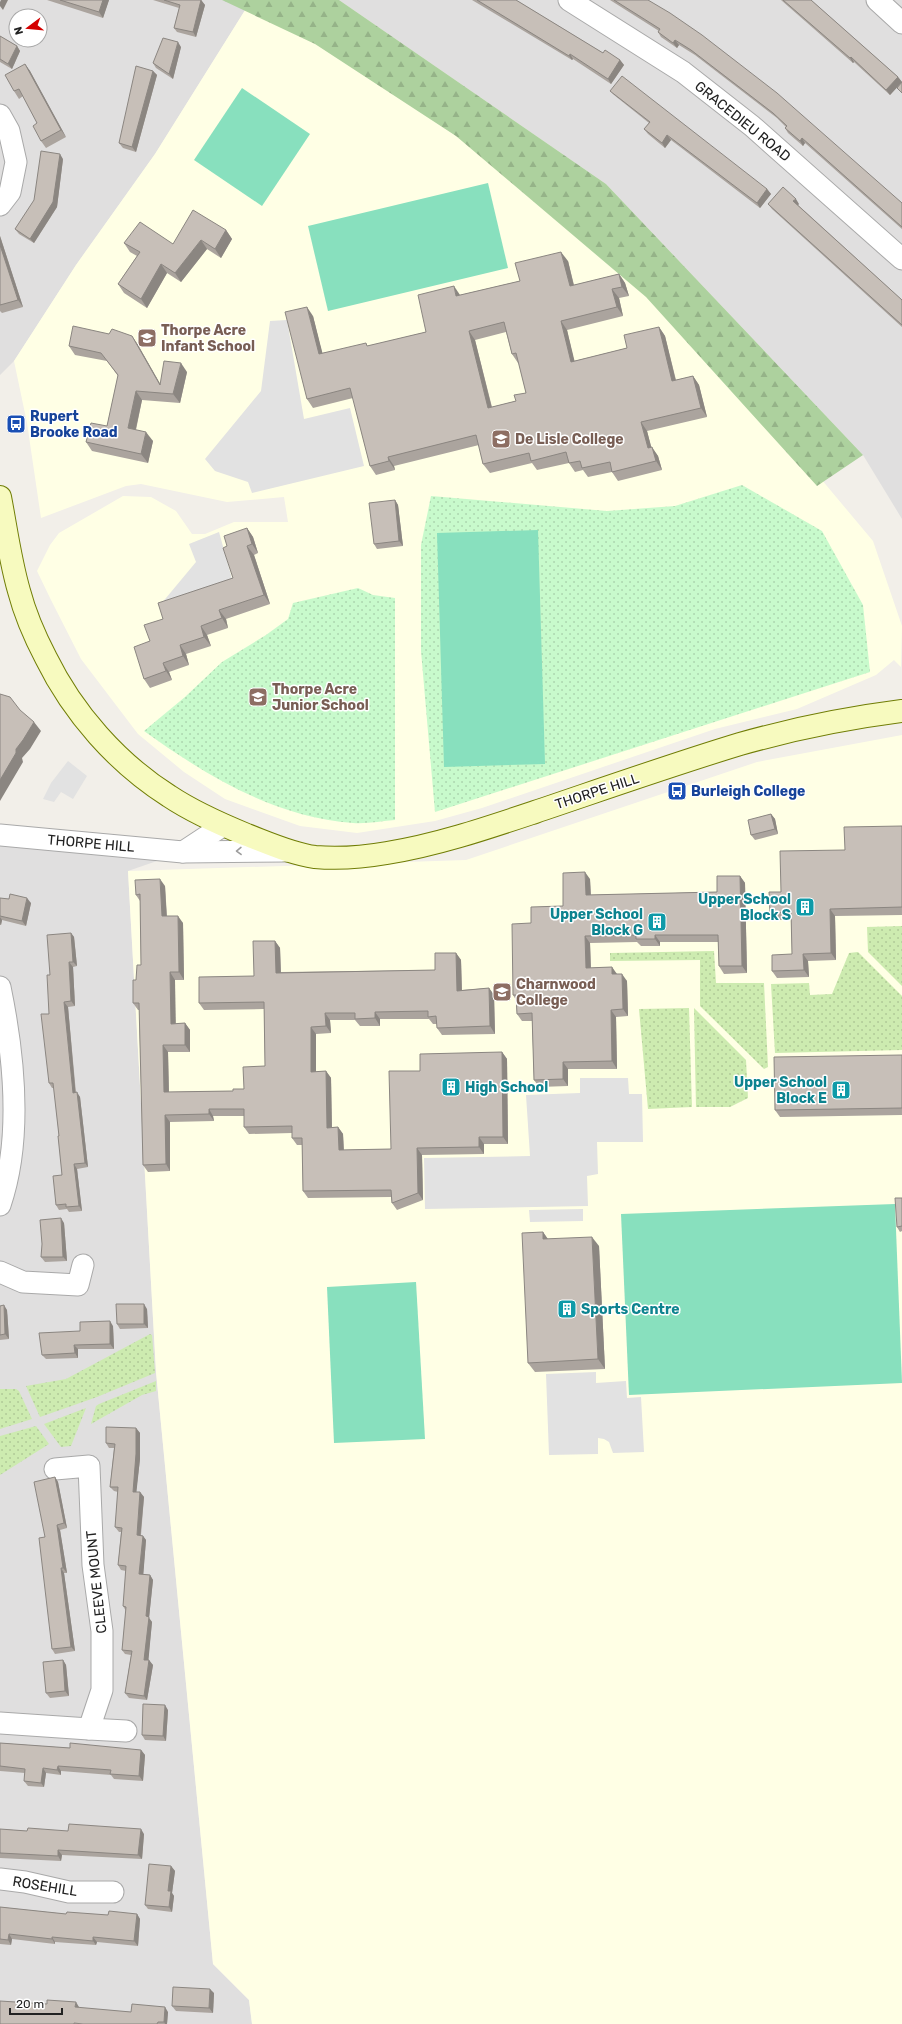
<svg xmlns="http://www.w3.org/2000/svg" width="902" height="2024" font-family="Rubik,sans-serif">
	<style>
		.residential { fill: #e0dfdf; fill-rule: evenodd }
		.education { fill: #ffffe5 }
		.grass { fill: url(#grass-dots) }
		.forest { fill: url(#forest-firs) }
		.park { fill: url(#park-dots) }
		.pitch { fill: #88e0be }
		.parking { fill: #e2e2e2 }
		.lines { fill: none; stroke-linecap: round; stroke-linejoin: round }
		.street-casing { stroke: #a9a9a9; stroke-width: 23 }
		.secondary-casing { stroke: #707d05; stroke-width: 24 }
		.street { stroke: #fff; stroke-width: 21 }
		.secondary { stroke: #f7fabf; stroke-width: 22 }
		.wall { fill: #aba49e; fill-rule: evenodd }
		.shaded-wall { fill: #8b8681 }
		.building { fill: #c7bfb8; stroke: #8b8681; fill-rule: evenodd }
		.oneway { stroke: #9c9c9c }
		.labels { text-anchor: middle; stroke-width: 3; stroke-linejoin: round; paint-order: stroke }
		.street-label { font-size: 14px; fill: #222; stroke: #fff }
		.education-label { font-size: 14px; font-weight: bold; fill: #785e54; stroke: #fff; text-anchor: start }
		.transit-label { font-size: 14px; font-weight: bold; fill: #164399; stroke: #fff; text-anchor: start }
		.culture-label { font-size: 14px; font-weight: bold; fill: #0d838f; stroke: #fff; text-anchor: end }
	</style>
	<defs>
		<pattern id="grass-dots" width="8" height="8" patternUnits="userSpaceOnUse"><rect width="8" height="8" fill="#cdebb0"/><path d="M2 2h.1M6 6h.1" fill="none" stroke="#b0c997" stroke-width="1.8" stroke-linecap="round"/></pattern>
		<pattern id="forest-firs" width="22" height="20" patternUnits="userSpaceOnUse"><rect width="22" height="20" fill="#add19e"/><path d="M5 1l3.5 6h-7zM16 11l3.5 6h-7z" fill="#95b388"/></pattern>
		<pattern id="park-dots" width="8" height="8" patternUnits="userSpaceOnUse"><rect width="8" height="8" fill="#c8facc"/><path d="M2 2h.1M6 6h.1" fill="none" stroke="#acd6af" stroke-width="1.8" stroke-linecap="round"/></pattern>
	</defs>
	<rect width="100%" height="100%" fill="#f2efe9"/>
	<g class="residential">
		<path d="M0 0H233L247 7 155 154 76 265 14 361 0 375ZM16 16H40V40H16Z"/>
		<path d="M339 0H902V519L863 455 606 184Z"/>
		<path d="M0 835 183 852 128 871 156 1372 213 1964 249 2000 252 2024H0Z"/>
	</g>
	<g class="education">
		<path d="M247 7 367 67 554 207 733 374 873 541 902 626 901 667 894 660 876 675 797 709 715 729 482 808 435 821 357 833 300 826 225 799 184 772 138 734 81 659 51 600 37 571 50 545 59 533 123 496 151 497 176 511 192 534H205L234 522H288L284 497 227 502 141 484 126 486 41 518 27 423 14 361 76 265 155 154Z"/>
		<path d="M902 735V2024H252L249 2000 213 1964 156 1372 128 871 466 860 757 762Z"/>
	</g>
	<g class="grass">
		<path d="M902 926V986L868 952 867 927Z"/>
		<path d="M714 951 716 983H764L768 1067 764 1069 700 1006V960L610 961V953Z"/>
		<path d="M858 952 902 996V1050L775 1053 771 984 809 983 810 995 832 994 849 953Z"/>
		<path d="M689 1008 692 1107 648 1109 639 1009Z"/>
		<path d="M694 1008 746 1060 748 1098 730 1107H696Z"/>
		<path d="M150 1334 152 1335 155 1373 97 1397 40 1417 26 1386 66 1379Z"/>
		<path d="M156 1381V1391L142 1395 91 1424 96 1406 99 1404Z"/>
		<path d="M0 1389H16L19 1391 32 1419 0 1429Z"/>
		<path d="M86 1408 71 1446 61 1447 44 1424Z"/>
		<path d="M36 1426 49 1444 0 1475V1436Z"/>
	</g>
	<path class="forest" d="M222 0H339L606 184 863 455 817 486 646 297 456 136 315 44Z"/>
	<g class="park">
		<path d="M742 485 822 531 863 605 870 672 435 812 421 651V545L431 496 607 511 675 506Z"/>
		<path d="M358 588 373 595 395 598V820C382 821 367 824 353 823 274 817 207 776 144 731L185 697 222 662 266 635 288 619 293 603Z"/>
	</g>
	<g class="pitch">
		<path d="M242 88 310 134 262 206 194 160Z"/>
		<path d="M488 183 508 268 328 311 308 226Z"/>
		<path d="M538 530 545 764 444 767 437 533Z"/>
		<path d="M895 1204 902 1383 629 1395 621 1214Z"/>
		<path d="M416 1282 425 1439 334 1443 327 1287Z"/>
	</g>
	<g class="parking">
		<path d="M287 320 304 419 350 408 364 466 252 493 248 482 215 471 205 459 261 391 270 321Z"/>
		<path d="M219 532 234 586 161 604 196 562 189 544Z"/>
		<path d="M68 761 87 776 73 799 61 792 54 802 43 799 51 783Z"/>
		<path d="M580 1078H628L629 1094H642L643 1142H597L598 1174 587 1176 588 1206 425 1209 424 1158 530 1156 526 1095 580 1093Z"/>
		<path d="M583 1209V1221L530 1222 529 1210Z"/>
		<path d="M596 1372V1383L626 1381 627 1398 641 1397 644 1452 613 1453 609 1442 604 1439 598 1438V1454L549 1455 546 1374Z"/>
	</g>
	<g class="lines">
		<g class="street-casing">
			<g id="street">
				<path d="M569 0 683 72 752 126 902 259"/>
				<path d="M877 0 902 23"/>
				<path d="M0 115 9 131 16 162 10 192 0 205"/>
				<path d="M0 835 183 852 287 851"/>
				<path d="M183 852 224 825"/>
				<path d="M0 987C14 1055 23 1138 0 1205"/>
				<path d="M0 1272 23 1282 78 1285 83 1265"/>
				<path d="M0 1723 89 1729 102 1690V1631L93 1565 89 1466 55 1469"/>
				<path d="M89 1729 126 1731"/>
				<path d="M0 1879 25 1882 69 1892H113"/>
			</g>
		</g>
		<g class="secondary-casing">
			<path id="secondary" d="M0 497C6 528 10 560 19 591 25 614 35 637 46 658 73 713 117 763 169 796 193 812 220 824 247 835 268 843 292 854 315 857 338 859 364 857 387 853 437 845 487 828 535 812 603 789 671 765 740 744 793 729 847 718 902 711"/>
		</g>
		<use href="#street" class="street"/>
		<use href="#secondary" class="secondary"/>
	</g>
	<g class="wall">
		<path d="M47 0H109L103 18Z"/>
		<path d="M153 0H201L205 5 196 37 177 32 174 28 179 8Z"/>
		<path d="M472 0H516L603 53 620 60 624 65 611 84 573 59 572 60Z"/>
		<path d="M610 0H648L902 203V229L805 143 803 146 788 133 785 128 786 127 777 118 695 55 679 45 677 48 661 37 658 32 659 31Z"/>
		<path d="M781 0H811L898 77 902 82 890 95 854 62 853 63Z"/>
		<path d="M0 36 17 46 20 51 12 69 0 62Z"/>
		<path d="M181 47 173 79 156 68 153 63Z"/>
		<path d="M25 64 30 71 66 137 46 148 41 141 37 123 23 96 19 99 14 91Z"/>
		<path d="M153 71 157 75 136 152 123 148 119 143Z"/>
		<path d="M610 91 767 189 771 194 760 208 671 140 665 148 648 134 644 129 649 123 614 95Z"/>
		<path d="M63 159 57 207 34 243 19 234 15 229Z"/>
		<path d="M768 204H799L798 205 902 300V327L772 209Z"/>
		<path d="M226 230 232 239 221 258 207 249 181 282 167 273 147 308 124 293 118 284 137 256 130 252 124 243 173 244Z"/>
		<path d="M0 236 23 307 2 313 0 311Z"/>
		<path d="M568 261 574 285 619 274 625 283 629 296 619 298 623 316 567 330 574 361 627 348 659 327 665 336 676 380 693 376 699 385 707 417 647 431 651 447 658 456 662 470 618 481 612 472 588 477 583 470 575 472 569 463 537 470 532 463 490 473 483 464 479 445 394 466 395 470 376 475 370 466 353 398 313 408 307 399 313 316 322 353 368 346 426 332 460 295 520 281ZM506 332 512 354 518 363H519L526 393 516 401 492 407 475 340Z"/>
		<path d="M109 334 132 336 138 345 160 384 187 372 180 403 142 400 136 430 153 441 148 463 92 451 86 442 107 426 118 376 107 361 75 355 69 346Z"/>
		<path d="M395 500 398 505 403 546 377 549 374 544Z"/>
		<path d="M247 528 253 537 258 553 254 555 270 604 226 619 228 628 207 635 211 646 186 654 189 665 169 672 172 680 150 688 144 679 150 641 163 619 233 578 227 546Z"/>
		<path d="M771 814 775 819 778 834 755 840 751 835Z"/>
		<path d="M902 826V915L835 916 836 960 808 961 809 977 777 978 772 971 792 954 791 920H775L770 913 781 892 845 850Z"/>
		<path d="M740 876 745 883 747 973 724 974 719 966 718 942H660V946H641L637 942 590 943 591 968 612 967 616 974 627 981 628 1016 616 1017 617 1069H568V1086L539 1087 534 1080 532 1021H522L517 1014 516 1000 513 995 531 923 563 906 590 879 591 895 717 892Z"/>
		<path d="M165 886 167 916 183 923 184 980H175V1024L185 1023 190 1030V1052H168L169 1092 233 1091 244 1089 265 1066 264 1009 204 1010 199 1003 254 976 275 941 280 948 281 972 435 970 456 953 461 960 462 990 489 988 494 995 495 1034 442 1035 437 1028V1024H433L429 1019H380V1026H360L355 1020H330L331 1033 316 1034V1072L326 1071 331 1078 332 1127H338L343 1134 344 1150 391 1149 420 1071 502 1052 507 1059 508 1144H484V1154L422 1155 423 1200 397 1210 392 1203 391 1197 308 1198 303 1191 302 1145H297L292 1138V1133L249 1134 244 1127V1116H213L214 1121 170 1122V1171L148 1172 143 1165 139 1010H138L133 1003 136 980 141 965 140 901 136 895Z"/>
		<path d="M0 898 31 903 26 926 2 920 1 925H0Z"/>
		<path d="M71 933 74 937 77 966 73 967 75 1006 68 1007 76 1093 80 1097 88 1167 77 1169 82 1211 69 1212 67 1209 59 1210 56 1205 62 1175 59 1136 54 1088H52L49 1083V1014Z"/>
		<path d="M902 1055V1115L780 1117 775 1110Z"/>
		<path d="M902 1198V1231L900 1232 897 1227Z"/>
		<path d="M64 1223 67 1261 45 1262 41 1257Z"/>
		<path d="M543 1232 548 1239 599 1246 605 1369 535 1372 528 1363Z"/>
		<path d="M0 1306 7 1310 9 1339 0 1340Z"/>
		<path d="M147 1309 148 1328 120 1329 117 1324Z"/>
		<path d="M113 1326 114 1349H78V1358L46 1359 42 1355 80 1331Z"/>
		<path d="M136 1428 140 1433V1459L136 1492H140L144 1497 141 1535 143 1536 146 1540 143 1574 150 1575 153 1580 149 1618 152 1622 148 1660 153 1665 147 1700 129 1698 125 1693 131 1655 125 1654 122 1650 126 1611 123 1606 126 1571 121 1570 118 1565 121 1532H119L115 1527 118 1492 114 1491 110 1487 114 1448H109L106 1443Z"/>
		<path d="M55 1477 58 1482 67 1528 60 1530 67 1573H64L75 1651 55 1654 52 1649 45 1537Z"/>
		<path d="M63 1660 66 1665 69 1696 50 1698 46 1693Z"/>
		<path d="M168 1710 166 1741 145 1740 142 1735Z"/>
		<path d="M0 1743 70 1748 141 1750 145 1755 143 1781 114 1779 111 1775 61 1771V1775L46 1773 44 1787 28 1786 24 1781 25 1773 0 1771Z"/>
		<path d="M0 1829 27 1831 144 1834 142 1859 62 1855 61 1861 0 1858Z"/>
		<path d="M171 1866 175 1871 172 1893 174 1896 172 1912 148 1909 145 1905Z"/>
		<path d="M0 1907 66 1914 108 1915 137 1914 140 1919 138 1946 97 1942 96 1945 55 1942V1944L12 1939 11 1945 0 1944Z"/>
		<path d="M214 1993 213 2013 176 2011 172 2006Z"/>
		<path d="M79 2007V2008L131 2012H168L167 2024H0Z"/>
	</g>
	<g class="shaded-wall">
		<path d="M1 0H8L3 10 0 6V2Z"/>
		<path d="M103 0H109L103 18 99 12Z"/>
		<path d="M201 0 205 5 196 37 193 32Z"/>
		<path d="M675 40 679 45 677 48 673 43Z"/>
		<path d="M178 42 181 47 173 79 169 74Z"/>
		<path d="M17 46 20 51 12 69 8 64Z"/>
		<path d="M570 54 573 59 572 60 569 56Z"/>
		<path d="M851 57 854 62 853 63 850 58Z"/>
		<path d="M620 60 624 65 611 84 608 79Z"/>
		<path d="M25 64 30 71 66 137 61 130Z"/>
		<path d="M153 71 157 75 136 152 132 147Z"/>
		<path d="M898 77 902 82 890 95 886 90Z"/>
		<path d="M667 135 671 140 665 148 662 143Z"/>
		<path d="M802 138 805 143 803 146 800 141Z"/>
		<path d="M60 154 63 159 57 207 34 243 30 239Z"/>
		<path d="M767 189 771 194 760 208 757 203Z"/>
		<path d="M796 199 799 204 797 206 793 201Z"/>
		<path d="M226 230 232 239 221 258 215 249Z"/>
		<path d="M0 236 23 307 18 300 0 245Z"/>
		<path d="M201 240 207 249 181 282 175 273Z"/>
		<path d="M561 252 568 261 576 295 570 286Z"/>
		<path d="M161 264 167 273 147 308 141 299Z"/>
		<path d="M619 274 625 283 629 296 622 287Z"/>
		<path d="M454 286 460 295 463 305 456 296Z"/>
		<path d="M612 289 619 298 623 316 617 307Z"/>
		<path d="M307 307 313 316 325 363 319 354Z"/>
		<path d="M561 321 567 330 577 371 571 362Z"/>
		<path d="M659 327 665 336 678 390 672 381Z"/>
		<path d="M469 331 475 340 494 417 488 408Z"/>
		<path d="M132 336 138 345 166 394 160 385Z"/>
		<path d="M181 363 187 372 180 403 173 394Z"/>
		<path d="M693 376 699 385 707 417 701 408Z"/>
		<path d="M136 391 142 400 134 437 128 428Z"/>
		<path d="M641 422 647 431 654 457 648 448Z"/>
		<path d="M146 432 153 441 148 463 141 454Z"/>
		<path d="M652 447 658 456 662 470 656 461Z"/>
		<path d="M388 457 394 466 395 470 389 461Z"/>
		<path d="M395 500 398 505 403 546 399 541Z"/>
		<path d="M247 528 253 537 258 553 252 544Z"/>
		<path d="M247 546 254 555 270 604 264 595Z"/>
		<path d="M219 610 226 619 228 628 222 618Z"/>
		<path d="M201 626 207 635 211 646 204 637Z"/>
		<path d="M180 645 186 654 189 665 183 656Z"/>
		<path d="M163 663 169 672 172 680 166 671Z"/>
		<path d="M34 722 41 731 30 749 22 758 23 762 0 801V780L16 749Z"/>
		<path d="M771 814 775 819 778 834 775 829Z"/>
		<path d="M585 872 590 879 591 902 586 895Z"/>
		<path d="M740 876 745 883 747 973 742 966Z"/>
		<path d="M160 879 165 886 167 923 162 916Z"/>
		<path d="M27 898 31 903 26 926 22 921Z"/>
		<path d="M830 909 835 916 836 960 831 953Z"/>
		<path d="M178 916 183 923 184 980 179 972Z"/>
		<path d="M0 917 2 920 1 925 0 923Z"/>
		<path d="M71 933 74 937 77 966 73 962Z"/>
		<path d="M655 935 660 942V946L655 939Z"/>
		<path d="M585 936 590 943 591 975 586 968Z"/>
		<path d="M275 941 280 948 281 980 276 973Z"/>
		<path d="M456 953 461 960 462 998 457 991Z"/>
		<path d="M803 954 808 961 809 977 804 970Z"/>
		<path d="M69 962 73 967 75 1006 71 1001Z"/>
		<path d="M612 967 617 974H612Z"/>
		<path d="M170 972 175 980 176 1031 171 1024Z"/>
		<path d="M622 974 627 981 628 1016 623 1009Z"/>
		<path d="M489 988 494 995 495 1034 490 1026Z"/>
		<path d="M64 1002 68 1007 76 1098 73 1093Z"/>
		<path d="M611 1010 616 1017 617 1069 612 1061Z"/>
		<path d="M375 1012 380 1019V1026L375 1018Z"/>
		<path d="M325 1013 330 1020 331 1033 326 1026Z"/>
		<path d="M185 1023 190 1030V1052L185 1045Z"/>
		<path d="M311 1027 316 1034V1079L311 1072Z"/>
		<path d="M163 1045 168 1052 169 1099 164 1092Z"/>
		<path d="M502 1052 507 1059 508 1144 503 1137Z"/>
		<path d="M563 1062 568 1069V1086L563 1079Z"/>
		<path d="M326 1071 331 1078 332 1135 327 1128Z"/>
		<path d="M77 1092 80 1097 88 1167 85 1163Z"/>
		<path d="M209 1109 213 1116 214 1121 209 1114Z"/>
		<path d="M165 1115 170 1122V1171L166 1164Z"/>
		<path d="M338 1127 343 1134 344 1157 339 1150Z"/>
		<path d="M479 1137 484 1144V1154L479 1147Z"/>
		<path d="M417 1148 422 1155 423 1200 418 1193Z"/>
		<path d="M74 1164 77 1169 82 1211 79 1206Z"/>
		<path d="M61 1218 64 1223 67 1261 63 1257Z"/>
		<path d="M543 1232 549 1241 543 1239Z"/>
		<path d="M592 1237 599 1246 605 1369 598 1359Z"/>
		<path d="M144 1304 147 1309 148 1328 144 1324Z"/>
		<path d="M4 1305 7 1310 9 1339 5 1334Z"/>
		<path d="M110 1321 113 1326 114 1349 110 1344Z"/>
		<path d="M74 1345 78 1349V1358L75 1353Z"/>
		<path d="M136 1428 140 1433V1459L136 1496 133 1492Z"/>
		<path d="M55 1477 58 1482 67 1528 64 1523Z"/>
		<path d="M140 1492 144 1497 140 1540 137 1535Z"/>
		<path d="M57 1525 60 1530 67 1573 63 1568Z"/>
		<path d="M143 1536 146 1540 143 1579 139 1574Z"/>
		<path d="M61 1568 64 1573 75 1651 71 1647Z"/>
		<path d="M150 1575 153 1580 149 1618 152 1622 148 1665 144 1660 146 1616Z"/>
		<path d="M63 1660 66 1665 69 1696 65 1691Z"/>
		<path d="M149 1660 153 1665 147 1700 144 1696Z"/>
		<path d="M165 1705 168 1710 166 1741 163 1736Z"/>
		<path d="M141 1750 145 1755 143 1781 139 1776Z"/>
		<path d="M58 1766 61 1771V1775L57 1770Z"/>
		<path d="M43 1768 46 1773 44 1787 41 1783Z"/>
		<path d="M141 1829 144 1834 142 1859 138 1855Z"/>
		<path d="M58 1850 62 1855 61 1861 58 1856Z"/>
		<path d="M171 1866 175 1871 172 1893 174 1896 172 1912 169 1907 168 1891Z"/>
		<path d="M137 1914 140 1919 138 1946 134 1941Z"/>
		<path d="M9 1934 12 1939 11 1945 8 1940Z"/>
		<path d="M52 1937 55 1942V1944L52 1939Z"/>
		<path d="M93 1937 97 1942 96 1945 93 1941Z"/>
		<path d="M210 1989 214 1993 213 2013 209 2008Z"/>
		<path d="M76 2002 79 2007 78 2012 75 2007Z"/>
		<path d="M165 2007 168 2012 167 2024H165L164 2022Z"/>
	</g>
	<g class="building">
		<path d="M60 0H103L99 12Z"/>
		<path d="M164 0H201L193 32 174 28 180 5Z"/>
		<path d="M477 0H516L603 53 605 50 620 60 608 79 570 54 569 56Z"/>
		<path d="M614 0H648L670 13 702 35 777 93 902 203V227L802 138 800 141 785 128 787 126 773 113 691 50 675 40 673 43 658 32 660 29Z"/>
		<path d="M783 0H811L898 77 886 90 851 57 850 58Z"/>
		<path d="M0 36 17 46 8 64 0 59Z"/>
		<path d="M163 38 178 42 169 74 153 63Z"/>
		<path d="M25 64 61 130 41 141 33 126 37 123 19 89 14 91 5 75Z"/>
		<path d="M136 66 153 71 132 147 119 143Z"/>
		<path d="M622 76 767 189 757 203 667 135 662 143 644 129 650 122 610 91Z"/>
		<path d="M902 82V93L897 88Z"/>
		<path d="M41 151 60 154 53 202 30 239 15 229 34 200Z"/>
		<path d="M783 187 796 199 793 201 902 300V325L768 204Z"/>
		<path d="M193 210 226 230 215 249 201 240 175 273 161 264 141 299 118 284 140 252 124 243 140 222 173 244Z"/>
		<path d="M0 245 18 300 0 305Z"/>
		<path d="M561 252 570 286 619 274 622 287 612 289 617 307 561 321 571 362 627 348 624 335 659 327 672 381 693 376 701 408 641 422 648 448 652 447 656 461 612 472 610 462 582 468 580 461 569 463 566 452 531 461 529 453 483 464 476 435 388 457 389 461 370 466 350 388 307 399 285 312 307 307 319 354 366 343 367 346 426 332 418 295 454 286 456 296 520 281 515 263ZM504 322 512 354 516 353 526 393 514 395 516 401 488 408 469 331Z"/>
		<path d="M73 326 109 334 112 329 132 336 160 385 164 361 181 363 173 394 136 391 128 428 146 432 141 454 86 442 91 423 107 426 118 375 101 353 69 346Z"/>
		<path d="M395 500 399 541 374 544 369 503Z"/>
		<path d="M247 528 252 544 247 546 264 595 219 610 222 618 201 626 204 637 180 645 183 656 163 663 166 671 144 679 134 647 150 641 144 625 163 619 158 603 233 578 223 548 227 546 224 536Z"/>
		<path d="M0 694 10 697 20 710 34 722 23 740 16 749V753L0 780Z"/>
		<path d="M771 814 775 829 751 835 748 820Z"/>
		<path d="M902 826V907L830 909 831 953 803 954 804 970 772 971V955L792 954 791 912 770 913 769 892H781L780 851 845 850 844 827Z"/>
		<path d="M585 872 586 895 717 892V876H740L742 966H719L718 935H655V939H636V935L585 936 586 968 612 967V974H622L623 1009 611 1010 612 1061 563 1062V1079L534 1080 532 1013 517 1014 516 995H513L512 924 531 923V907L563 906V873Z"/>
		<path d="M160 879 162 916H178L179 972H170L171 1024 185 1023V1045H163L164 1092 233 1091V1089H244L243 1067 265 1066 264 1002 199 1003V977L254 976 253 941H275L276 973 435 970V953H456L457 991 489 988 490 1026 437 1028 436 1016 428 1017V1011L375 1012V1018L355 1019V1013H325L326 1026 311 1027V1072L326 1071 327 1128 338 1127 339 1150 391 1149 389 1071H420V1054L502 1052 503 1137H479V1147L417 1148 418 1193 392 1203 391 1190 303 1191 302 1138H292V1126L244 1127V1109H209V1114L165 1115 166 1164 143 1165 139 1003H133V980H136L137 965H141L140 894 136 895 135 880Z"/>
		<path d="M10 894 27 898 22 921 0 916V898L9 899Z"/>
		<path d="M71 933 73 962H69L71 1001 64 1002 73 1093 77 1092 85 1163 74 1164 79 1206 66 1207V1204L56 1205 53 1176 62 1175 58 1136H59L53 1083H49L41 1014H49L47 975H50L47 935Z"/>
		<path d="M902 1055V1108L775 1110 774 1057Z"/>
		<path d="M895 1198H902V1226L897 1227Z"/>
		<path d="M61 1218 63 1257H41L42 1244 40 1220Z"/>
		<path d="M543 1232V1239L592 1237 598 1359 528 1363 522 1233Z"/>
		<path d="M116 1304H144V1324H117Z"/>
		<path d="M4 1305 5 1334 0 1335V1306Z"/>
		<path d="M110 1321V1344L74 1345 75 1353 42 1355 39 1333 80 1331V1322Z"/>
		<path d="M106 1427 136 1428V1454L133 1492H140L137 1535 143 1536 139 1574 150 1575 146 1616 149 1617 144 1660H149L144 1696 125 1693 132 1651 122 1650 126 1607 123 1606 126 1566 118 1565 122 1528 115 1527 118 1487H110L115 1444 106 1443Z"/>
		<path d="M55 1477 64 1523 57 1525 63 1568H61L71 1647 52 1649 39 1538 45 1537 34 1482Z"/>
		<path d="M63 1660 65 1691 46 1693 43 1662Z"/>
		<path d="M143 1704 165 1705 163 1736 142 1735Z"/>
		<path d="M0 1743 70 1748V1743L141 1750 139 1776 110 1774 111 1770 58 1766 57 1770 43 1768 41 1783 24 1781 25 1769 0 1766Z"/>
		<path d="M69 1824 141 1829 138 1855 58 1850V1856L0 1853V1829L27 1831 28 1828 68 1831Z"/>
		<path d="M149 1864 171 1866 168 1891H171L169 1907 145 1905Z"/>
		<path d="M0 1907 66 1914 67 1912 108 1915 109 1911 137 1914 134 1941 93 1937V1941L52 1937V1939L9 1934 8 1940 0 1939Z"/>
		<path d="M173 1987 210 1989 209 2008 172 2006Z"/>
		<path d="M47 2000 76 2002 75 2007 131 2012 132 2004 165 2007 164 2022H158L157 2024H83L74 2023V2024H0V2001L47 2004Z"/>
	</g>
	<defs><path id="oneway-chevron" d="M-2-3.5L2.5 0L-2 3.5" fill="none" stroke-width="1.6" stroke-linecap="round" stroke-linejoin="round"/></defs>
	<use class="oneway" href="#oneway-chevron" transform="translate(239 851) rotate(179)"/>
	<defs>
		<g id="school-square" transform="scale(1)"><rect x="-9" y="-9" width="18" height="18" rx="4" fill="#8d6e63" stroke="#fff"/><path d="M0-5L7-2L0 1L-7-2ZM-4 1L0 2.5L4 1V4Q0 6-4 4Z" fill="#fff"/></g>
		<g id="bus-square" transform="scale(1)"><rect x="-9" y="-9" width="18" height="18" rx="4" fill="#1a4fb4" stroke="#fff"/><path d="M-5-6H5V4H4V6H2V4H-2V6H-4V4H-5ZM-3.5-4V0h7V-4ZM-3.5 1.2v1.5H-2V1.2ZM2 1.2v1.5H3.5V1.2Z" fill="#fff"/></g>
		<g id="building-square" transform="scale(1)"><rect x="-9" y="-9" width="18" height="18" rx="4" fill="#0f9aa8" stroke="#fff"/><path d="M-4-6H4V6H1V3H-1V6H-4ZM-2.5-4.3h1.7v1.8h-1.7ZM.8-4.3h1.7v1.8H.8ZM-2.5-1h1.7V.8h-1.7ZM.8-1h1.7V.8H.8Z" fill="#fff"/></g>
	</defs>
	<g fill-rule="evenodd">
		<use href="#school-square" x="147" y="338"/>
		<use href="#bus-square" x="16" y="424"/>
		<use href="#school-square" x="501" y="439"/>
		<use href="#school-square" x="258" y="697"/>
		<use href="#bus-square" x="677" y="791"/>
		<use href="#building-square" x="805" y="907"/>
		<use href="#building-square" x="657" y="922"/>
		<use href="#school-square" x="502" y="992"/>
		<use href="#building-square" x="451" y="1087"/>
		<use href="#building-square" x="841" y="1090"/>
		<use href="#building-square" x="567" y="1309"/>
	</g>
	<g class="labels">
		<g class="street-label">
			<text transform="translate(743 121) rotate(39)" y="5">GRACEDIEU ROAD</text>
			<text transform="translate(597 791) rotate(-18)" y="5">THORPE HILL</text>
			<text transform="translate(91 843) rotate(5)" y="5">THORPE HILL</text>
			<text transform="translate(96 1582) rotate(-96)" y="5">CLEEVE MOUNT</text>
			<text transform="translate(45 1886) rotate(9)" y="5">ROSEHILL</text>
		</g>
		<g class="education-label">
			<text x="161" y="335">Thorpe Acre<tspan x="161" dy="16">Infant School</tspan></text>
			<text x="515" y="444">De Lisle College</text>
			<text x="272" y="694">Thorpe Acre<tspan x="272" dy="16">Junior School</tspan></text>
			<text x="516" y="989">Charnwood<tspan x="516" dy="16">College</tspan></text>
		</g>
		<g class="transit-label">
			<text x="30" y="421">Rupert<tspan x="30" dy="16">Brooke Road</tspan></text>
			<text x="691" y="796">Burleigh College</text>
		</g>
		<g class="culture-label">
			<text x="791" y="904">Upper School<tspan x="791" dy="16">Block S</tspan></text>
			<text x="643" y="919">Upper School<tspan x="643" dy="16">Block G</tspan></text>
			<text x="827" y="1087">Upper School<tspan x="827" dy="16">Block E</tspan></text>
			<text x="465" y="1092" text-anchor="start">High School</text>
			<text x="581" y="1314" text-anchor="start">Sports Centre</text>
		</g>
	</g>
	<g transform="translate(28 28) rotate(254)"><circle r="19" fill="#ffffff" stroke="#a7a7a7"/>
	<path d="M0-3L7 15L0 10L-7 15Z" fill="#d40000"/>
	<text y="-6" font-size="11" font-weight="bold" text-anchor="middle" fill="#222222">N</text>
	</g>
	<path d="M10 2008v6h52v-6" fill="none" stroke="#222222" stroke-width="2"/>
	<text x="16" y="2008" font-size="12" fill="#222222" stroke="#ffffff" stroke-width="3" paint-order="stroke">20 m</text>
</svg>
